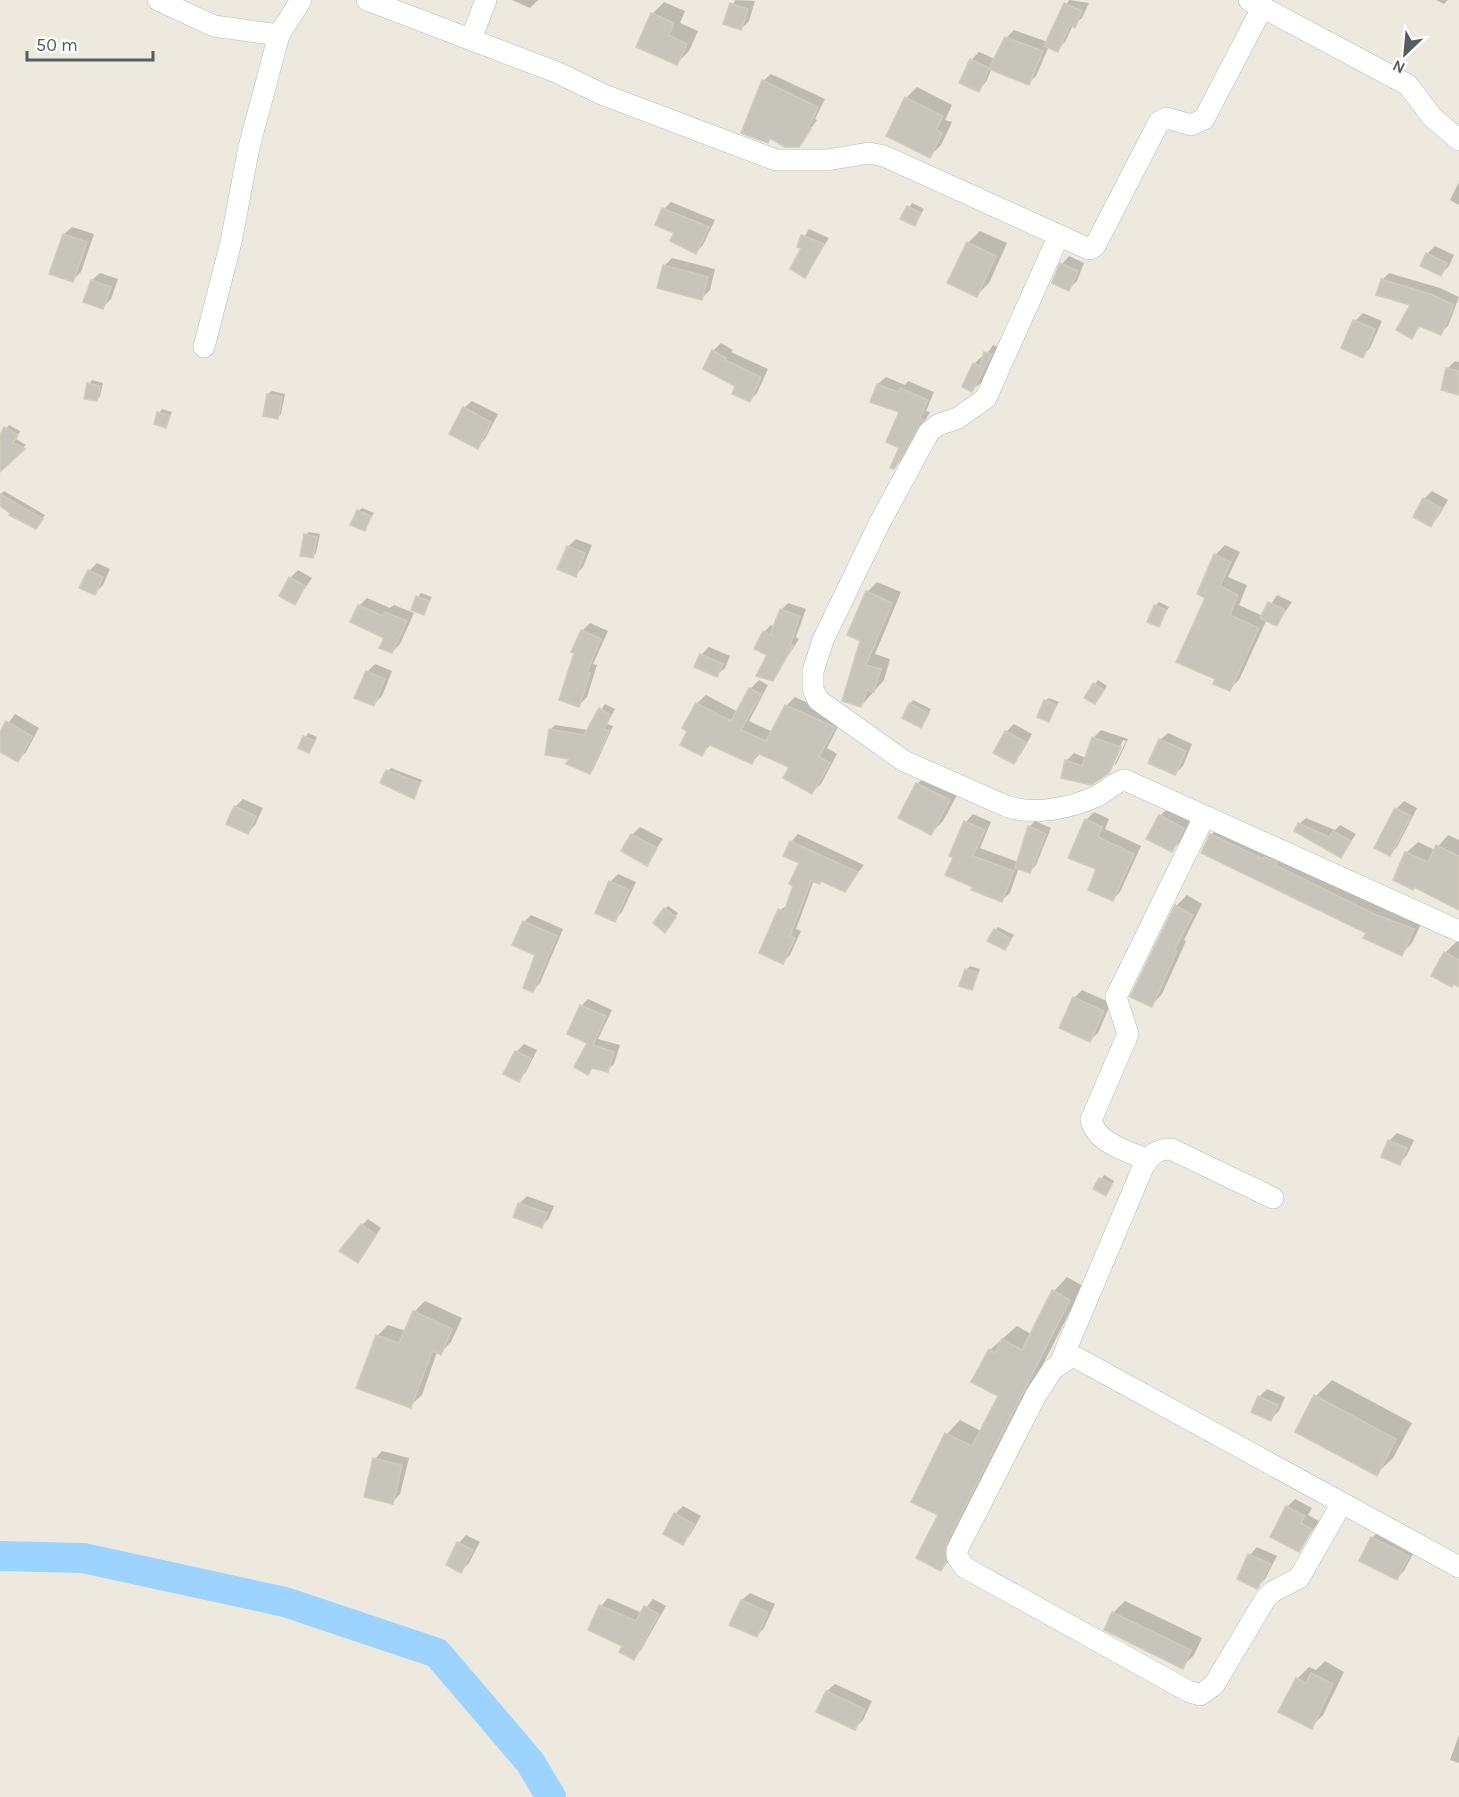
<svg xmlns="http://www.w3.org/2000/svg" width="1459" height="1797" font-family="Karla,sans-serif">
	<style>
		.shadow { fill: #0003 }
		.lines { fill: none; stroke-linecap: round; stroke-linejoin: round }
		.river { stroke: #9cd4ff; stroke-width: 30 }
		.building { fill: #c7c4bb; stroke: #d1cbbc; stroke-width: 1.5 }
		.minor-casing { stroke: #b5b8bd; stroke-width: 22 }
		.minor { stroke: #fff; stroke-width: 21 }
	</style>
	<rect width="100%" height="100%" fill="#ede9de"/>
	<g class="shadow">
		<path d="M512 0H538L530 8Z"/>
		<path d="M735 0 755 1 749 21 741 29 725 23Z"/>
		<path d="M1069 0 1089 3 1082 18 1073 25 1065 42 1057 50 1049 46 1036 76 1028 84 992 68 986 82 978 90 971 60 979 52 995 59 1006 38 1014 30 1048 42Z"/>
		<path d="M1436 0H1448L1444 4Z"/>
		<path d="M664 2 685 11 680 23 698 31 689 51 677 63 652 14Z"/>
		<path d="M771 74 825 99 815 119 817 120 798 146 772 137 767 142 763 81Z"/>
		<path d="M917 87 952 105 945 120 952 122 941 145 930 156 906 98Z"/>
		<path d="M1459 182V205L1450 200Z"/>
		<path d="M671 202 715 220 703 245 696 252 676 232 664 209Z"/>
		<path d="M912 203 924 209 915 224 903 218Z"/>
		<path d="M72 227 94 234 81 272 73 280 51 273 64 234Z"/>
		<path d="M809 229 829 238 805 276 803 248 799 246Z"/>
		<path d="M980 231 1007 243 989 283 977 295 968 243Z"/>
		<path d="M1435 246 1454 255 1449 266 1441 274 1427 254Z"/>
		<path d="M1069 256 1084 263 1077 281 1069 289 1062 264Z"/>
		<path d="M672 258 715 269 710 290 702 298 664 266Z"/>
		<path d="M100 273 118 279 111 299 103 307 85 301 92 280Z"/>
		<path d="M1389 273 1440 288 1459 297 1448 326 1440 333 1421 325 1412 337V304L1382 280Z"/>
		<path d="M1363 313 1382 321 1370 348 1363 356 1355 321Z"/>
		<path d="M721 343 733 350 731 352 768 369 757 393 749 401 713 351Z"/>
		<path d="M993 345 998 347 983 381 972 390 974 364 981 357 984 358Z"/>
		<path d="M1455 361 1459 362V393L1447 369Z"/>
		<path d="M886 377 905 385 908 381 934 392 926 411 930 412 901 460 894 468 901 447V411L872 401 878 384Z"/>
		<path d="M92 380 103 383 100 396 97 400 89 384Z"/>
		<path d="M272 391 285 394 281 414 277 418 268 394Z"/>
		<path d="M472 401 498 414 485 439 477 447 464 408Z"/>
		<path d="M162 409 172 412 166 426 159 413Z"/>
		<path d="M9 425 20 431 16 439 26 445 0 470V438Z"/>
		<path d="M4 491 45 515 36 527 0 505V495Z"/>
		<path d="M1432 491 1448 500 1438 517 1431 525 1424 499Z"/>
		<path d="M362 508 374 513 364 529 358 511Z"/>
		<path d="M309 532 320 534 316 553 313 557 305 535Z"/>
		<path d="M576 539 592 545 583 567 576 575 568 547Z"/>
		<path d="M1225 545 1240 552 1228 577 1247 585 1239 605 1263 616 1277 595 1292 602 1277 624 1267 619 1239 680 1229 689 1217 678 1207 597 1215 555Z"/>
		<path d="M97 563 110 569 103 585 95 593 89 571Z"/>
		<path d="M298 570 312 578 295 603 290 578Z"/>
		<path d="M877 582 901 592 875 654 890 659 884 680 861 706 862 640 867 592Z"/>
		<path d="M421 593 432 597 424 613 418 597Z"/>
		<path d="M367 598 390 608 394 605 414 613 400 644 392 652 386 637 359 606Z"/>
		<path d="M1159 602 1169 607 1159 625 1155 606Z"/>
		<path d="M788 603 806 609 796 637 799 639 773 679 764 632 771 625 775 627 781 610Z"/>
		<path d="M590 623 608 631 593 664 597 665 587 697 579 705 582 631Z"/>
		<path d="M709 647 730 656 725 668 717 675 701 655Z"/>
		<path d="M375 664 392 671 382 696 374 704 367 672Z"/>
		<path d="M759 680 768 685 749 721 773 732 786 706 795 697 842 719 827 748 837 754 821 784 812 792 791 766 761 753 752 762 711 744 702 754 689 730 684 728 697 703 706 695 738 712 750 689Z"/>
		<path d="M1098 680 1107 686 1098 699 1086 697Z"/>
		<path d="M1049 698 1059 702 1048 721 1045 701Z"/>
		<path d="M913 700 931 709 921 726 910 704Z"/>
		<path d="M605 704 615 709 607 724 613 726 594 768 590 773 571 757 550 730 555 725 588 730Z"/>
		<path d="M15 714 39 728 26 752 18 760 0 750V735Z"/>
		<path d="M1014 724 1032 734 1021 754 1013 762 1006 732Z"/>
		<path d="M1101 730 1128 739 1117 763 1114 766 1126 741 1123 740 1109 770 1090 783 1066 761 1074 753 1086 758 1094 737Z"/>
		<path d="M308 733 317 737 309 751 300 747Z"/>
		<path d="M1168 733 1192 744 1183 766 1175 774 1160 740Z"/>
		<path d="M391 768 422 780 414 797 388 771Z"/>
		<path d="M930 772 961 788 943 821 931 833 917 784Z"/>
		<path d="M243 799 263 808 255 825 248 833 235 807Z"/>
		<path d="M1404 801 1417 808 1397 847 1389 855 1396 809Z"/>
		<path d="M1168 808 1191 820 1180 842 1172 850 1160 816Z"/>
		<path d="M1094 812 1109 819 1105 829 1141 846 1120 892 1112 900 1098 868 1086 820Z"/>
		<path d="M973 814 991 822 980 848 1018 862 1029 827 1035 821 1051 828 1036 865 1030 871 1019 867 1010 893 1002 900 975 886 955 857 966 822Z"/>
		<path d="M1306 818 1335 830 1340 825 1356 834 1341 856 1299 824Z"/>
		<path d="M1222 824 1424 918 1412 943 1401 954 1211 835Z"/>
		<path d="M640 827 663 839 646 864 632 835Z"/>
		<path d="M798 834 864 865 844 890 822 879 814 880 796 929 801 931 790 955 783 962 780 910 789 904 801 862 791 842Z"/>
		<path d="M1448 835 1459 840V908L1406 853 1418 842 1435 850Z"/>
		<path d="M618 874 636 882 622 912 614 920 610 882Z"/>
		<path d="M1187 895 1202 904 1184 940 1186 941 1162 994 1152 1005 1176 906Z"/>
		<path d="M668 906 678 913 668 927 665 909Z"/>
		<path d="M531 915 563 929 540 983 533 990 537 954 524 922Z"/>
		<path d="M998 927 1014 935 1005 949 995 930Z"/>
		<path d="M1457 941 1459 942V987L1433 975 1445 953Z"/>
		<path d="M970 966 980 969 972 988 966 970Z"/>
		<path d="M1082 990 1111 1003 1098 1033 1090 1040 1074 998Z"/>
		<path d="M588 999 612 1010 598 1039 620 1045 614 1064 607 1071 594 1067 588 1073 589 1042 569 1034 582 1005Z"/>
		<path d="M524 1044 537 1050 526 1072 518 1080 516 1052Z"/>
		<path d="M1397 1133 1414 1140 1407 1155 1400 1163 1389 1141Z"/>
		<path d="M1104 1175 1114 1181 1105 1194 1095 1189Z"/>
		<path d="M527 1196 554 1206 549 1218 542 1226 519 1204Z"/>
		<path d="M368 1219 381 1228 358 1261 362 1225Z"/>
		<path d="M1067 1277 1083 1286 959 1529 955 1555 941 1569 940 1514 947 1434 960 1420 981 1431 1000 1395 990 1350 1017 1326 1031 1334 1054 1291Z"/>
		<path d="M425 1301 462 1318 451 1342 440 1353 437 1352 422 1395 410 1406 377 1336 388 1325 406 1331 414 1312Z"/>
		<path d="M1332 1380 1412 1423 1393 1458 1376 1474 1316 1396Z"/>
		<path d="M1267 1389 1285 1397 1279 1411 1271 1419 1259 1397Z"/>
		<path d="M382 1451 409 1458 400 1494 393 1502 375 1459Z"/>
		<path d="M1295 1499 1312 1508 1308 1515 1319 1521 1299 1550 1272 1536 1287 1507Z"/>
		<path d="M683 1506 701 1516 690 1535 682 1543 675 1514Z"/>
		<path d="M1380 1530 1416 1548 1404 1571 1397 1578 1372 1538Z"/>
		<path d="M466 1535 480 1542 469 1563 461 1571 448 1564 459 1543Z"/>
		<path d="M1257 1547 1277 1556 1265 1579 1257 1587 1250 1555Z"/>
		<path d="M750 1593 775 1604 764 1628 757 1636 731 1624 742 1600Z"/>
		<path d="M608 1598 642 1613 653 1599 666 1606 641 1650 633 1658 601 1606Z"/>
		<path d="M1125 1601 1202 1638 1194 1655 1182 1667 1113 1613Z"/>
		<path d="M1325 1661 1344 1672 1323 1715 1311 1727 1280 1711 1297 1679 1309 1667 1316 1670Z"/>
		<path d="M835 1684 872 1701 863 1720 855 1728 818 1711 827 1691Z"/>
		<path d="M1459 1735V1763L1450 1760Z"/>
	</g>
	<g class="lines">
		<path class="river" d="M0 1556 83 1558 285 1602 437 1653 530 1762 551 1797"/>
	</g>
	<g class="building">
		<path d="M730 3 748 9 741 30 723 24Z"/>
		<path d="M1064 3 1082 11 1075 28 1070 25 1058 52 1044 46Z"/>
		<path d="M651 13 674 23 669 35 687 44 677 65 636 47Z"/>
		<path d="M1005 37 1043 51 1029 85 989 69 979 92 959 83 970 59 989 68Z"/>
		<path d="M762 80 818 107 809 127 811 129 799 147H785L770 138 768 143 741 133Z"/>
		<path d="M905 97 943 116 936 130 942 133 930 158 886 136Z"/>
		<path d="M907 206 921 213 915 226 900 219Z"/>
		<path d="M662 208 709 227 696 254 670 241 674 233 655 225Z"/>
		<path d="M63 234 87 242 73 282 49 274Z"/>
		<path d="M801 235 824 244 805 278 790 269 801 248 797 247Z"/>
		<path d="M967 242 996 256 977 297 947 283Z"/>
		<path d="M1426 253 1447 263 1441 276 1420 266Z"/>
		<path d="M1060 263 1078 271 1069 291 1052 283Z"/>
		<path d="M663 265 708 277 702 300 657 288Z"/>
		<path d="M1381 279 1433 295 1454 305 1441 335 1419 326 1412 339 1396 330 1410 305 1376 295Z"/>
		<path d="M91 280 111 287 103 309 83 302Z"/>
		<path d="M1353 320 1375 329 1363 358 1341 348Z"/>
		<path d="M712 350 726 358 725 360 761 377 750 402 732 394 735 386 703 369Z"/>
		<path d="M984 352 992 354 972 392 962 387 973 363 980 366Z"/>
		<path d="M1446 368 1459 371V395L1441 390Z"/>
		<path d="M87 383 100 386 97 401 84 399Z"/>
		<path d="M877 384 898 392 900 388 928 400 920 418 924 420 894 469 890 468 899 448 886 442 899 412 870 402Z"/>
		<path d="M267 394 282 397 278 419 263 416Z"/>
		<path d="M463 407 491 422 478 449 449 434Z"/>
		<path d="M157 412 170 416 166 428 154 424Z"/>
		<path d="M4 427 18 435 13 443 25 449 0 472V435Z"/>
		<path d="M0 494 43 519 36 529 9 515 10 513 0 506Z"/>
		<path d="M1423 498 1441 508 1431 527 1413 517Z"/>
		<path d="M357 510 371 516 365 531 350 525Z"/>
		<path d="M304 534 317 537 313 558 300 556Z"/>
		<path d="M567 546 585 553 576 577 557 569Z"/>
		<path d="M1214 554 1231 562 1220 586 1238 595 1230 615 1259 628 1230 691 1213 684 1215 679 1176 662 1205 598 1197 594Z"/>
		<path d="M88 570 103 577 95 595 79 588Z"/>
		<path d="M289 577 305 586 295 605 279 596Z"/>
		<path d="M866 591 892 603 866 665 881 669 874 692 867 690 861 707 842 701 860 641 847 635Z"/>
		<path d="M416 596 429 601 424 615 411 610Z"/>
		<path d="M1268 602 1285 610 1277 626 1260 618Z"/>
		<path d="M358 605 383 616 385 612 407 621 392 653 379 648 384 638 350 622Z"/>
		<path d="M1154 605 1166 610 1159 627 1147 622Z"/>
		<path d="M780 609 800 616 790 645 793 646 773 681 756 676 767 655 754 649 763 631 770 635Z"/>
		<path d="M581 630 601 639 587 672 590 673 579 707 559 700 574 653 571 652Z"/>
		<path d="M700 654 723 664 717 677 694 667Z"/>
		<path d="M366 671 385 679 374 706 354 698Z"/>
		<path d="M1093 683 1104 690 1095 704 1084 698Z"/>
		<path d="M749 688 761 694 741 730 766 741 785 705 835 727 819 757 830 763 812 794 783 778 789 767 757 753 752 764 708 744 702 756 680 745 687 731 682 728 696 703 731 721Z"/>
		<path d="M1044 700 1056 705 1049 722 1037 717Z"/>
		<path d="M909 703 929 713 921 728 902 718Z"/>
		<path d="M599 708 611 715 604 729 609 731 590 774 566 764 569 759 545 755 549 729 584 735Z"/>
		<path d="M6 721 32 736 18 762 0 752V732Z"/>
		<path d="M1005 731 1026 742 1014 764 993 753Z"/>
		<path d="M303 736 315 741 309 753 298 748Z"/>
		<path d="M1092 737 1121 747 1109 773 1091 785 1061 778 1065 760 1082 766Z"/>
		<path d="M1159 739 1186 751 1175 775 1148 763Z"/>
		<path d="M386 770 420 783 414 799 380 783Z"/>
		<path d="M916 783 950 800 931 835 898 818Z"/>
		<path d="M234 806 256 816 248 834 226 824Z"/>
		<path d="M1395 808 1411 816 1390 856 1374 848Z"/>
		<path d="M1159 815 1184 828 1172 852 1146 839Z"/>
		<path d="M1085 819 1102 827 1098 837 1134 854 1113 901 1088 890 1096 869 1068 858Z"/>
		<path d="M964 821 985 830 973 856 1014 871 1002 902 971 890 973 887 945 875 953 858 949 856Z"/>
		<path d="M1298 823 1329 837 1333 831 1351 841 1341 858 1294 831Z"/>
		<path d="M1028 826 1046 834 1030 873 1015 868Z"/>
		<path d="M631 834 657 848 647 866 621 851Z"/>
		<path d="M1210 834 1263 859 1264 857 1277 862 1275 865 1374 914 1414 929 1402 956 1363 938 1366 933 1201 853Z"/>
		<path d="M790 841 858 872 845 892 821 881 820 884 811 881 790 936 795 938 783 964 759 953 778 909 784 912 793 886 789 884 799 863 783 856Z"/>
		<path d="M1436 845 1459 856V910L1414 887 1413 890 1393 880 1405 852 1428 862Z"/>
		<path d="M609 881 629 890 615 922 595 913Z"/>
		<path d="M1175 905 1193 915 1174 950 1177 951 1152 1007 1130 997Z"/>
		<path d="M664 908 676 917 665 933 653 923Z"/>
		<path d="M523 921 557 936 533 992 523 988 535 955 512 945Z"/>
		<path d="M994 929 1011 939 1005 950 987 941Z"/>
		<path d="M1444 952 1459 960V987L1454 984 1452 987 1431 976Z"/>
		<path d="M965 969 978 973 972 990 959 986Z"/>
		<path d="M1073 997 1104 1011 1090 1042 1059 1028Z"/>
		<path d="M580 1005 606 1016 593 1045 614 1052 608 1072 592 1068 588 1075 574 1067 587 1043 567 1034Z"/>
		<path d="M515 1051 531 1058 519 1082 503 1074Z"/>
		<path d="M1388 1140 1407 1148 1400 1165 1381 1157Z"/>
		<path d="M1099 1178 1112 1184 1106 1196 1093 1189Z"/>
		<path d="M518 1203 547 1213 542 1228 513 1217Z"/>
		<path d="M361 1224 376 1235 358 1263 339 1251Z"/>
		<path d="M1052 1290 1070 1300 946 1544V1562L941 1571 916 1558 938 1515 911 1502 945 1433 972 1446 998 1396 971 1382 989 1349 995 1353 1002 1339 1022 1350Z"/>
		<path d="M413 1311 452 1329 441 1355 432 1351 411 1408 356 1388 376 1335 399 1343Z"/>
		<path d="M1314 1395 1396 1439 1377 1476 1295 1432Z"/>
		<path d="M1258 1396 1278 1405 1271 1421 1251 1412Z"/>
		<path d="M373 1458 402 1465 393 1504 364 1497Z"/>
		<path d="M1286 1506 1305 1516 1301 1523 1312 1529 1299 1552 1270 1537Z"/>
		<path d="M674 1513 694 1524 683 1545 663 1534Z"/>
		<path d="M1371 1537 1409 1556 1397 1580 1359 1561Z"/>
		<path d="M457 1542 473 1550 461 1573 446 1565Z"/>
		<path d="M1248 1554 1271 1564 1257 1589 1237 1579Z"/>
		<path d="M741 1600 768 1612 757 1637 729 1625Z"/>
		<path d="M599 1605 636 1621 644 1606 659 1614 634 1660 619 1652 622 1646 588 1630Z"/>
		<path d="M1112 1612 1191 1650 1183 1669 1104 1630Z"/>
		<path d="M1311 1673 1333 1684 1312 1729 1278 1712 1296 1678 1306 1683Z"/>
		<path d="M826 1691 865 1709 855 1730 816 1712Z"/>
	</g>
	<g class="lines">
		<g class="minor-casing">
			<g id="minor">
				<path d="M158 0 214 26 279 35"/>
				<path d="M367 0 556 72 604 95 776 160H827L869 153 884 156 1089 249 1095 246 1159 122 1167 118 1191 125 1204 119 1262 8"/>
				<path d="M1249 0 1408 85 1432 117 1459 140"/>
				<path d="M471 39 486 0"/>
				<path d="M1059 235 986 398 958 418 938 425 929 432 880 522 823 640 813 671V689L818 700 904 761 1006 806C1034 816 1071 808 1097 796 1107 791 1114 782 1125 780L1459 931"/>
				<path d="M204 347 231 242 249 147 279 35 301 0"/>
				<path d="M1148 1160C1128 1151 1097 1144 1091 1120L1128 1034 1116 997 1204 817"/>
				<path d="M1061 1361 1144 1165C1152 1154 1157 1149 1171 1149L1273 1198"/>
				<path d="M1342 1503 1299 1578 1272 1592 1266 1598 1214 1685 1200 1695 1188 1691 964 1567 957 1556V1550L1036 1395 1053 1369 1071 1357 1077 1358 1459 1567"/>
			</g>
		</g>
		<use href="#minor" class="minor"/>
	</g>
	<g transform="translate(1405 54) rotate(206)" stroke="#ffffff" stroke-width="4.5" paint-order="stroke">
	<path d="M0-4.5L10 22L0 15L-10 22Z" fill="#585c61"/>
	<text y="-9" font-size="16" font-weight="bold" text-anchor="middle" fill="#585c61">N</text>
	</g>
	<path d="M27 51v9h126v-9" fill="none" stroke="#585c61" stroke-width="3"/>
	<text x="36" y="51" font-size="18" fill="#585c61" stroke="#ffffff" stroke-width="4.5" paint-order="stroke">50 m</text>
</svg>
